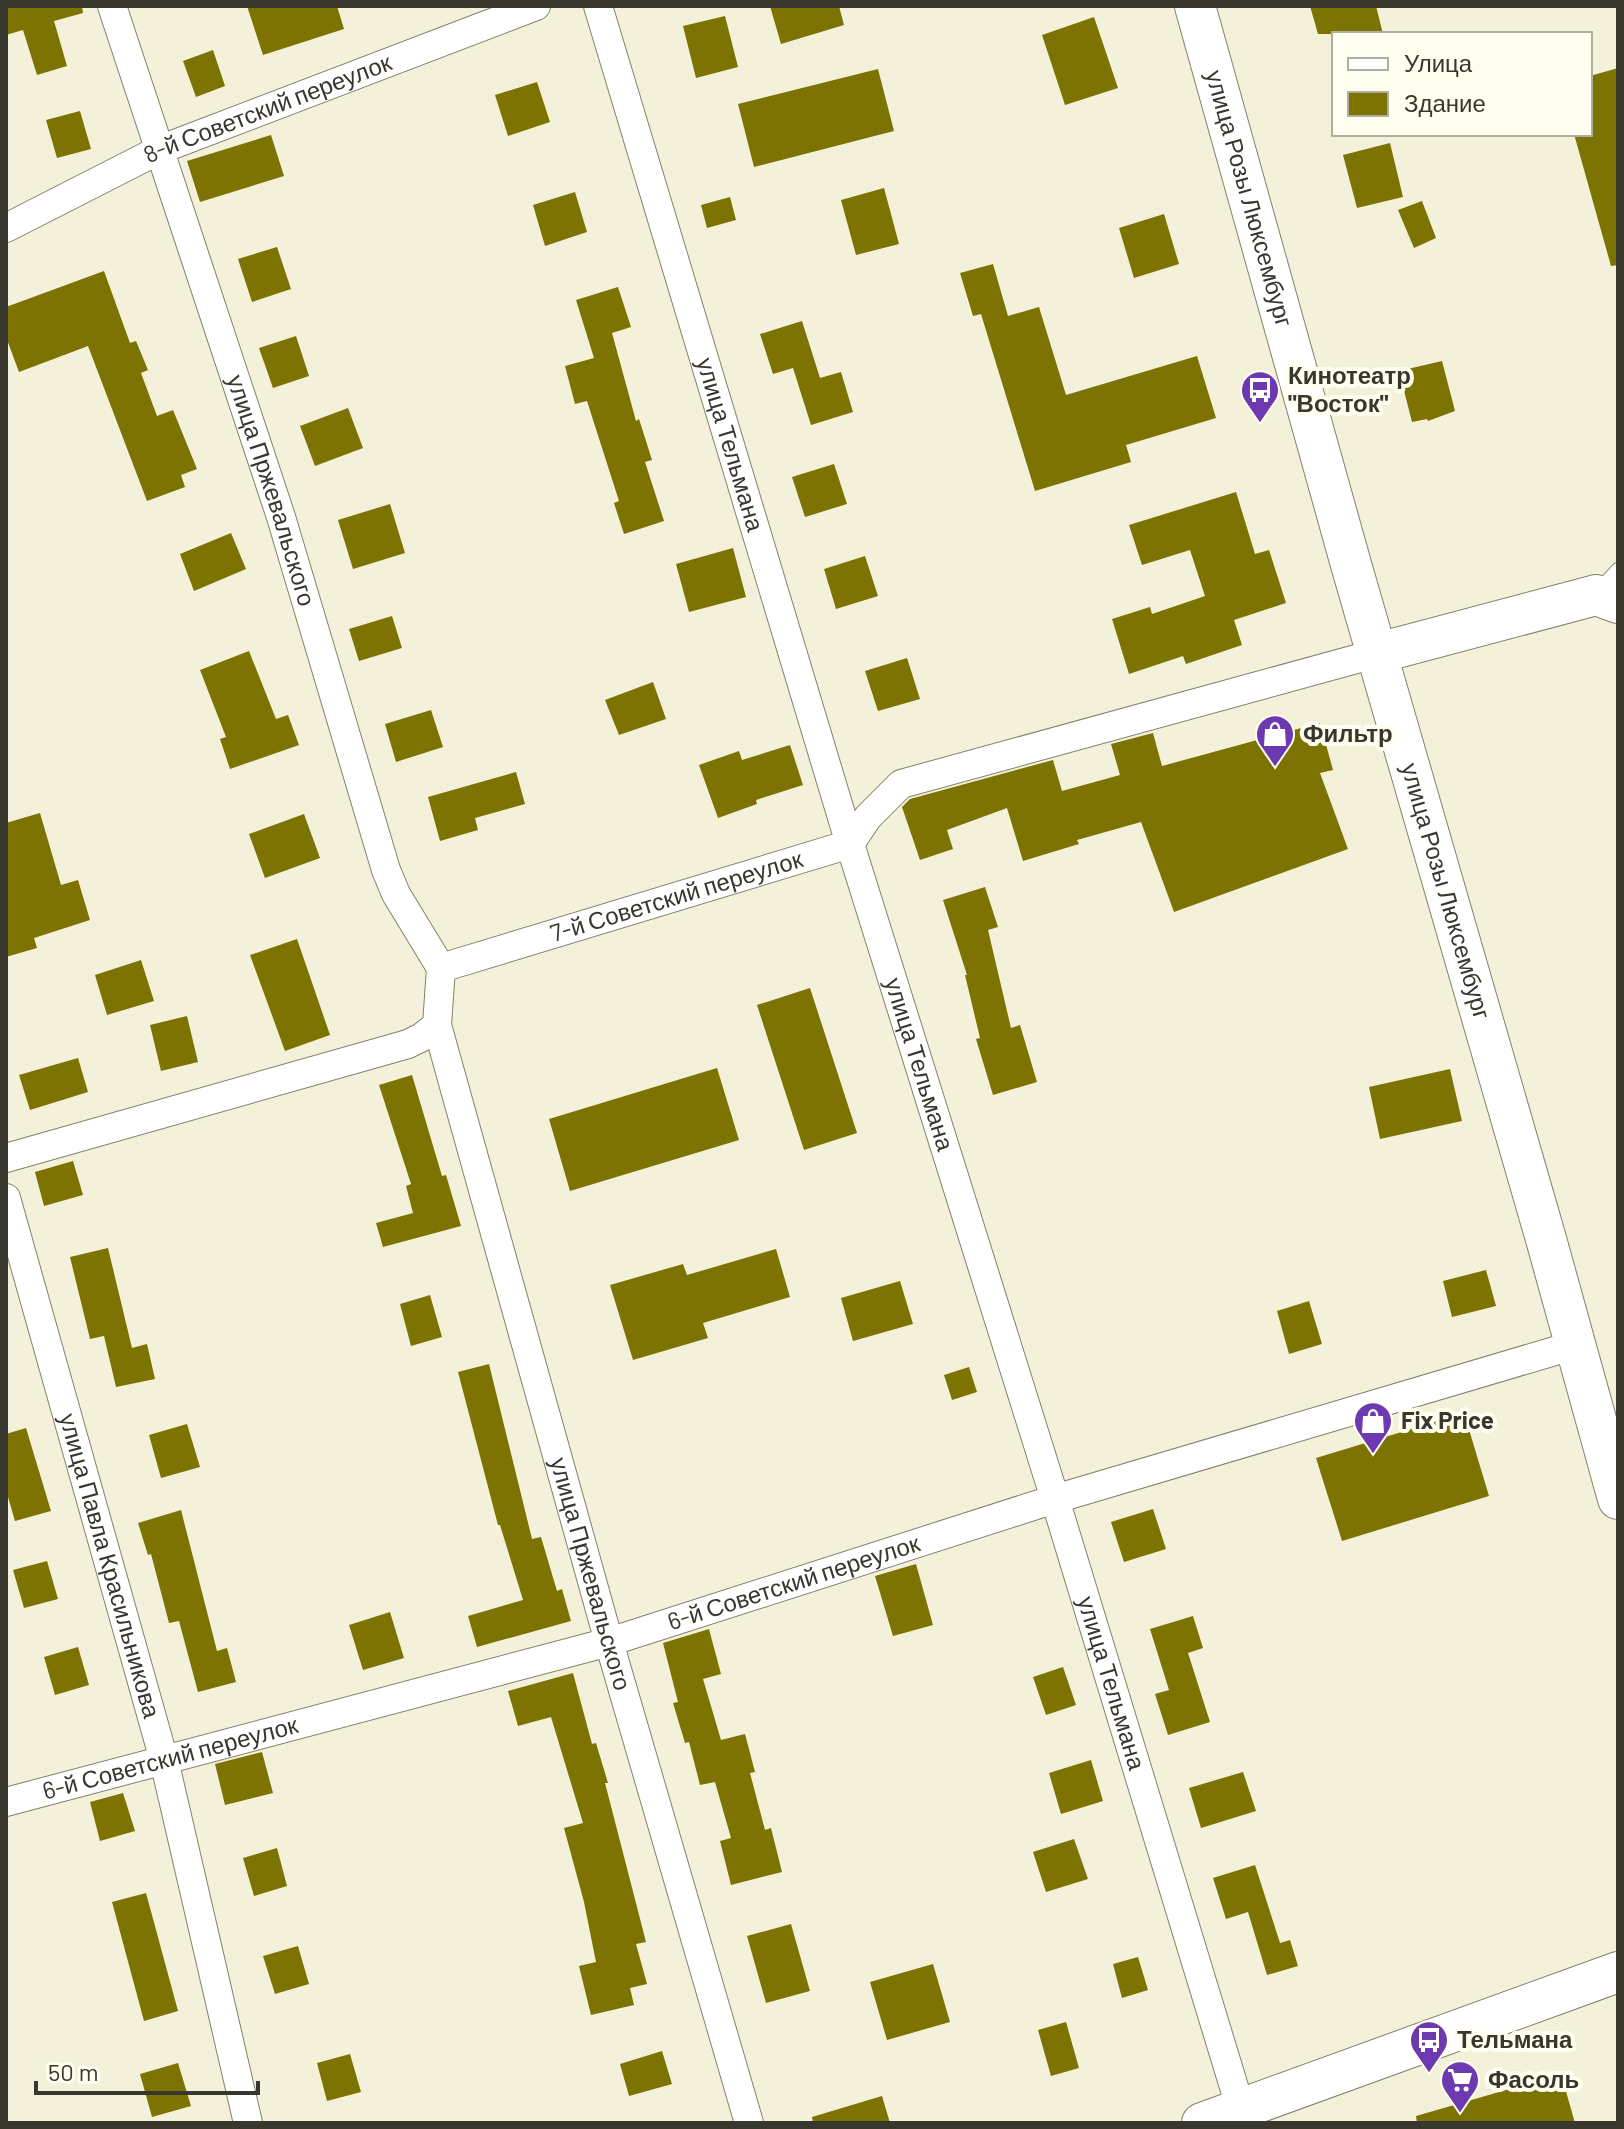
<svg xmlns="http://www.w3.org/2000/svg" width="1624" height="2129" font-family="Barlow,sans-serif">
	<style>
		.building { fill: #7d7302 }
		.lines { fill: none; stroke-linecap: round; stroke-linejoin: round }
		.lane-casing { stroke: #83816b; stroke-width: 16 }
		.street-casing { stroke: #83816b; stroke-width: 30 }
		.secondary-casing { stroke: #83816b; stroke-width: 42 }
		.lane { stroke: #fff; stroke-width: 14 }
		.street { stroke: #fff; stroke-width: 28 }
		.secondary { stroke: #fff; stroke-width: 40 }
		.labels { text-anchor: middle; stroke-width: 8; stroke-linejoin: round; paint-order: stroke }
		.street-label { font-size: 24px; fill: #38372e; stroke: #fffeef }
		.poi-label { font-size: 24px; font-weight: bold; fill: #38372e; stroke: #fffeef; text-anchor: start }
	</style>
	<rect width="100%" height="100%" fill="#f3f1d9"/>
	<g class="building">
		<path d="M6 6H82L83 13 54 21 67 66 37 75 23 30 6 35Z"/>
		<path d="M247 6H337L344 29 263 55Z"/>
		<path d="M770 6H839L844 25 781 44Z"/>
		<path d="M1310 6H1376L1383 34H1318Z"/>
		<path d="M725 16 738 67 696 78 683 26Z"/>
		<path d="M1094 17 1118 88 1065 105 1042 35Z"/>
		<path d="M213 50 225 86 196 97 183 61Z"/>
		<path d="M1618 68V265L1611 266 1574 134H1590V76Z"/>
		<path d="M878 69 894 131 754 167 738 104Z"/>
		<path d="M537 82 550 122 508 136 495 95Z"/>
		<path d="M80 111 91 149 57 158 46 120Z"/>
		<path d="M271 135 284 176 200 202 187 161Z"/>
		<path d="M1390 143 1403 197 1357 208 1343 155Z"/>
		<path d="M884 188 899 244 856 255 841 200Z"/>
		<path d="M575 192 587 232 545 246 533 205Z"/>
		<path d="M730 197 736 220 707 228 701 205Z"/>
		<path d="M1422 201 1436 238 1414 248 1398 210Z"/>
		<path d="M1164 214 1179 264 1134 278 1119 228Z"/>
		<path d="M277 247 291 289 252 302 238 259Z"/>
		<path d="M993 264 1008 316 1039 307 1066 395 1197 356 1216 418 1126 445 1131 462 1035 491 981 314 973 316 960 273Z"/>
		<path d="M104 271 130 343 136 341 148 370 141 373 157 416 173 410 197 469 181 475 185 487 147 501 88 346 19 372 6 337V307Z"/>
		<path d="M618 287 631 327 612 333 636 421 639 419 652 460 645 462 664 521 624 534 614 503 619 501 587 401 575 404 565 366 594 358 576 300Z"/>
		<path d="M802 321 820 378 841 372 853 412 811 425 793 368 773 374 760 334Z"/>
		<path d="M296 336 309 376 273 388 259 348Z"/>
		<path d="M1442 361 1455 411 1428 421 1427 419 1412 422 1399 371Z"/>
		<path d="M348 408 363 448 315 466 300 426Z"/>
		<path d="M834 464 847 504 805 517 792 477Z"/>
		<path d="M1236 492 1255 554 1269 550 1286 603 1234 620 1242 645 1186 664 1183 656 1129 674 1112 619 1150 607 1152 614 1205 596 1190 550 1142 565 1129 525Z"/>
		<path d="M390 504 405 553 353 569 338 520Z"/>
		<path d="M231 533 246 569 194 591 180 554Z"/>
		<path d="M733 548 746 597 689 612 676 564Z"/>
		<path d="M865 556 878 596 836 609 824 569Z"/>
		<path d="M392 616 402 648 359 661 349 629Z"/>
		<path d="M249 651 276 719 288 715 299 745 230 769 220 739 226 737 200 670Z"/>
		<path d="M907 658 920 699 878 711 865 671Z"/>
		<path d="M653 682 666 719 619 735 605 700Z"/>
		<path d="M431 710 443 747 396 762 385 724Z"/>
		<path d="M1320 723 1333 770 1320 773 1348 849 1174 912 1141 822 1077 840 1079 844 1023 861 1007 808 947 830 953 849 920 860 902 807 910 799 1053 760 1062 791 1120 775 1111 744 1153 733 1162 766Z"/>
		<path d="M790 745 803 785 756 800 757 804 718 818 699 765 739 751 742 760Z"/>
		<path d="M516 772 525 804 475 818 478 830 440 841 428 797Z"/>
		<path d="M40 813 61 885 78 880 90 920 34 938 37 948 6 957V823Z"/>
		<path d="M304 814 320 858 265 878 249 834Z"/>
		<path d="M985 887 998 927 988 930 1011 1028 1020 1025 1037 1082 993 1095 976 1039 980 1038 965 975H967L943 900Z"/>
		<path d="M297 939 330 1035 285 1051 250 955Z"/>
		<path d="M141 960 154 1001 107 1015 95 975Z"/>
		<path d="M810 988 857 1133 804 1150 757 1005Z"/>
		<path d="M187 1016 198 1062 161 1071 150 1025Z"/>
		<path d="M78 1058 88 1092 30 1110 19 1075Z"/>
		<path d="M717 1068 739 1140 570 1191 549 1119Z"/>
		<path d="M1450 1069 1462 1121 1380 1139 1369 1087Z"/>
		<path d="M412 1075 442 1176 446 1175 461 1226 383 1247 376 1223 413 1213 406 1186 411 1184 379 1085Z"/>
		<path d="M73 1161 83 1195 44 1206 35 1172Z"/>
		<path d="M108 1248 132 1348 147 1344 155 1379 116 1387 104 1336 90 1339 70 1257Z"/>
		<path d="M776 1249 790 1297 703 1323 708 1338 633 1360 610 1285 683 1264 687 1275Z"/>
		<path d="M1486 1270 1496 1306 1452 1317 1443 1281Z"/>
		<path d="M900 1281 913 1324 853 1341 841 1298Z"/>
		<path d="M430 1295 442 1337 411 1346 400 1304Z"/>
		<path d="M1309 1301 1322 1344 1289 1354 1277 1311Z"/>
		<path d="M489 1364 532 1539 541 1537 557 1591 562 1589 571 1621 477 1647 468 1616 523 1600 500 1525H498L458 1372Z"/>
		<path d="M969 1367 977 1392 952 1400 944 1375Z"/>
		<path d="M1464 1413 1489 1496 1342 1541 1316 1458Z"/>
		<path d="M187 1424 200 1467 161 1478 149 1435Z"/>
		<path d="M26 1428 51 1511 15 1521 6 1490V1434Z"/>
		<path d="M1153 1509 1166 1549 1124 1562 1111 1522Z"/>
		<path d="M181 1510 217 1651 227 1648 236 1682 198 1692 179 1621 169 1623 151 1554 148 1555 138 1523Z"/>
		<path d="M47 1561 58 1599 24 1608 13 1570Z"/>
		<path d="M916 1564 933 1625 893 1636 875 1576Z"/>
		<path d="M390 1612 404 1658 363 1670 349 1625Z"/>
		<path d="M1193 1616 1203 1648 1188 1653 1210 1722 1168 1735 1155 1694 1169 1690 1150 1629Z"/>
		<path d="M709 1629 721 1674 703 1679 721 1740 745 1734 755 1772 750 1773 765 1830 771 1828 782 1872 731 1885 720 1841 731 1838 715 1782 700 1785 689 1742 685 1743 673 1703 678 1702 663 1643Z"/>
		<path d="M78 1647 89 1685 55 1695 44 1657Z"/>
		<path d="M1063 1667 1076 1705 1046 1715 1033 1677Z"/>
		<path d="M573 1673 592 1744 596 1743 608 1783H605L646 1942 636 1944 647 1984 630 1988 634 2005 591 2015 579 1966 596 1962 584 1902 564 1828 583 1823 551 1717 518 1726 508 1691Z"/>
		<path d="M262 1752 273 1793 225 1805 215 1764Z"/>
		<path d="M1091 1760 1103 1801 1061 1814 1049 1773Z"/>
		<path d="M1243 1772 1256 1811 1201 1828 1189 1788Z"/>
		<path d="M123 1793 135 1831 100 1841 90 1802Z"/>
		<path d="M1074 1839 1088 1879 1046 1892 1033 1852Z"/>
		<path d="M277 1848 287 1886 254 1896 243 1858Z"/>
		<path d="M1255 1865 1280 1943 1290 1940 1298 1966 1267 1975 1248 1912 1226 1919 1213 1878Z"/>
		<path d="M146 1893 178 2011 144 2021 112 1902Z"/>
		<path d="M791 1924 810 1991 766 2003 747 1936Z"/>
		<path d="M298 1946 309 1984 275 1994 263 1956Z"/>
		<path d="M1138 1957 1148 1990 1122 1998 1113 1964Z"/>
		<path d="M933 1964 950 2022 887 2040 870 1982Z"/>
		<path d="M1066 2022 1079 2068 1051 2076 1038 2030Z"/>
		<path d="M662 2051 672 2084 629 2096 620 2064Z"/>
		<path d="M350 2054 361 2092 327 2101 317 2063Z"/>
		<path d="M178 2063 191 2106 152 2117 140 2074Z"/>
		<path d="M1561 2074 1575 2123H1417L1416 2116Z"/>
		<path d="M882 2096 890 2123H813L812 2117Z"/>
	</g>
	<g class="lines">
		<g class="lane-casing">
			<path id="lane" d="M1599 591 1618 570"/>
		</g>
		<g class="street-casing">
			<g id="street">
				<path id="s1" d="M112 6 281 517 386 870 396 894 441 968"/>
				<path id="s2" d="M598 6 850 844 1055 1499 1245 2123"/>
				<path id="s3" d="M6 228 159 150 536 6"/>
				<path id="s4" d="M437 1025 609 1642 749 2123"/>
				<path id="s5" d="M6 1158 408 1044 422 1037 437 1025 441 968 850 844 868 817 901 784 1378 653"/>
				<path id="s6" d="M6 1198 164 1760 248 2123"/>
				<path id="s7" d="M6 1802 609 1642 1055 1499 1575 1345"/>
			</g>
		</g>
		<g class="secondary-casing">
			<g id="secondary">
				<path id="s8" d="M1195 6 1352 568 1546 1239 1618 1499"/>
				<path d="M1378 653 1596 595 1618 603"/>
				<path d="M1202 2123 1618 1972"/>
			</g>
		</g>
		<use href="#lane" class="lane"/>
		<use href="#street" class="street"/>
		<use href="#secondary" class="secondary"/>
	</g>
	<defs>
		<g id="bus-pin" transform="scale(2)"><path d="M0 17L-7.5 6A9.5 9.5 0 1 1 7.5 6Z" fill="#6c39b0" stroke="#fffeef"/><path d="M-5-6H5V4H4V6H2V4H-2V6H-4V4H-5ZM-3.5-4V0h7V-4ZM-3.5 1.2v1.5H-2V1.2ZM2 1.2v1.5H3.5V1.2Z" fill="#fff"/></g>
		<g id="shop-pin" transform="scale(2)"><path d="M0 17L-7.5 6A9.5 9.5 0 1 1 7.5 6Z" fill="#6c39b0" stroke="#fffeef"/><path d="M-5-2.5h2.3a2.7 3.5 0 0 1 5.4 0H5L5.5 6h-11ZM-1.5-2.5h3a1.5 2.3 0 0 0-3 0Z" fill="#fff"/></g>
		<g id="supermarket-pin" transform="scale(2)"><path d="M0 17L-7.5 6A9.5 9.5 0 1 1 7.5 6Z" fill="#6c39b0" stroke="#fffeef"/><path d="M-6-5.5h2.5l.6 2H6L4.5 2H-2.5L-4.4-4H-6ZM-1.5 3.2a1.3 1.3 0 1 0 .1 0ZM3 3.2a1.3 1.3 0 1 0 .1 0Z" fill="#fff"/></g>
	</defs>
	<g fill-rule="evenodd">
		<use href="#bus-pin" x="1260" y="390"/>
		<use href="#shop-pin" x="1275" y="734"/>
		<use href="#shop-pin" x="1373" y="1421"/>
		<use href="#bus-pin" x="1429" y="2040"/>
		<use href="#supermarket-pin" x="1460" y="2080"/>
	</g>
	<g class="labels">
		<g class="street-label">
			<text dy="8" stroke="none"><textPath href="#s3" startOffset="288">8-й Советский переулок</textPath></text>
			<text dy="8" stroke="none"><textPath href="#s8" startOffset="200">улица Розы Люксембург</textPath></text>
			<text dy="8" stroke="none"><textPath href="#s2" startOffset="458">улица Тельмана</textPath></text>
			<text dy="8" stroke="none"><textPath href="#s1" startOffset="510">улица Пржевальского</textPath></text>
			<text dy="8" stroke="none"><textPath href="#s8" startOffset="920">улица Розы Люксембург</textPath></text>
			<text dy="8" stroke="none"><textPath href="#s5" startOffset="756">7-й Советский переулок</textPath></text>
			<text dy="8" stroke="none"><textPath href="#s2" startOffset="1106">улица Тельмана</textPath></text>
			<text dy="8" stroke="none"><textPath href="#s6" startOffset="382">улица Павла Красильникова</textPath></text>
			<text dy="8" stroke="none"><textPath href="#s4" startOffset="570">улица Пржевальского</textPath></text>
			<text dy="8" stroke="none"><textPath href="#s7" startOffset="818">6-й Советский переулок</textPath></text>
			<text dy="8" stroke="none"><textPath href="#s2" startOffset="1754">улица Тельмана</textPath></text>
			<text dy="8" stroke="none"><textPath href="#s7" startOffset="170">6-й Советский переулок</textPath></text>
		</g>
		<g class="poi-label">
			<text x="1288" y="384">Кинотеатр<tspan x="1288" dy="28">"Восток"</tspan></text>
			<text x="1303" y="742">Фильтр</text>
			<text x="1401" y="1429">Fix Price</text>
			<text x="1457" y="2048">Тельмана</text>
			<text x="1488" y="2088">Фасоль</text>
		</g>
	</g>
	<rect width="1624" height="2129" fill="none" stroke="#38372e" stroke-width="16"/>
	<rect x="1332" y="32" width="260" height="104" fill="#fffeef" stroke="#afaea2" stroke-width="2"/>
	<rect x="1348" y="58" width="40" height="12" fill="#ffffff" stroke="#afaea2" stroke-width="2"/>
	<text x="1404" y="72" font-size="24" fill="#38372e">Улица</text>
	<rect x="1348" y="92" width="40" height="24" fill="#7d7302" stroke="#afaea2" stroke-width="2"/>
	<text x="1404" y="112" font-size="24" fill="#38372e">Здание</text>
	<path d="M36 2081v12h222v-12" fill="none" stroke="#38372e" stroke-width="4"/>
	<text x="48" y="2081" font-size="24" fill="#38372e" stroke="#fffeef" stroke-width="6" paint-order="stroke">50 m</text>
</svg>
